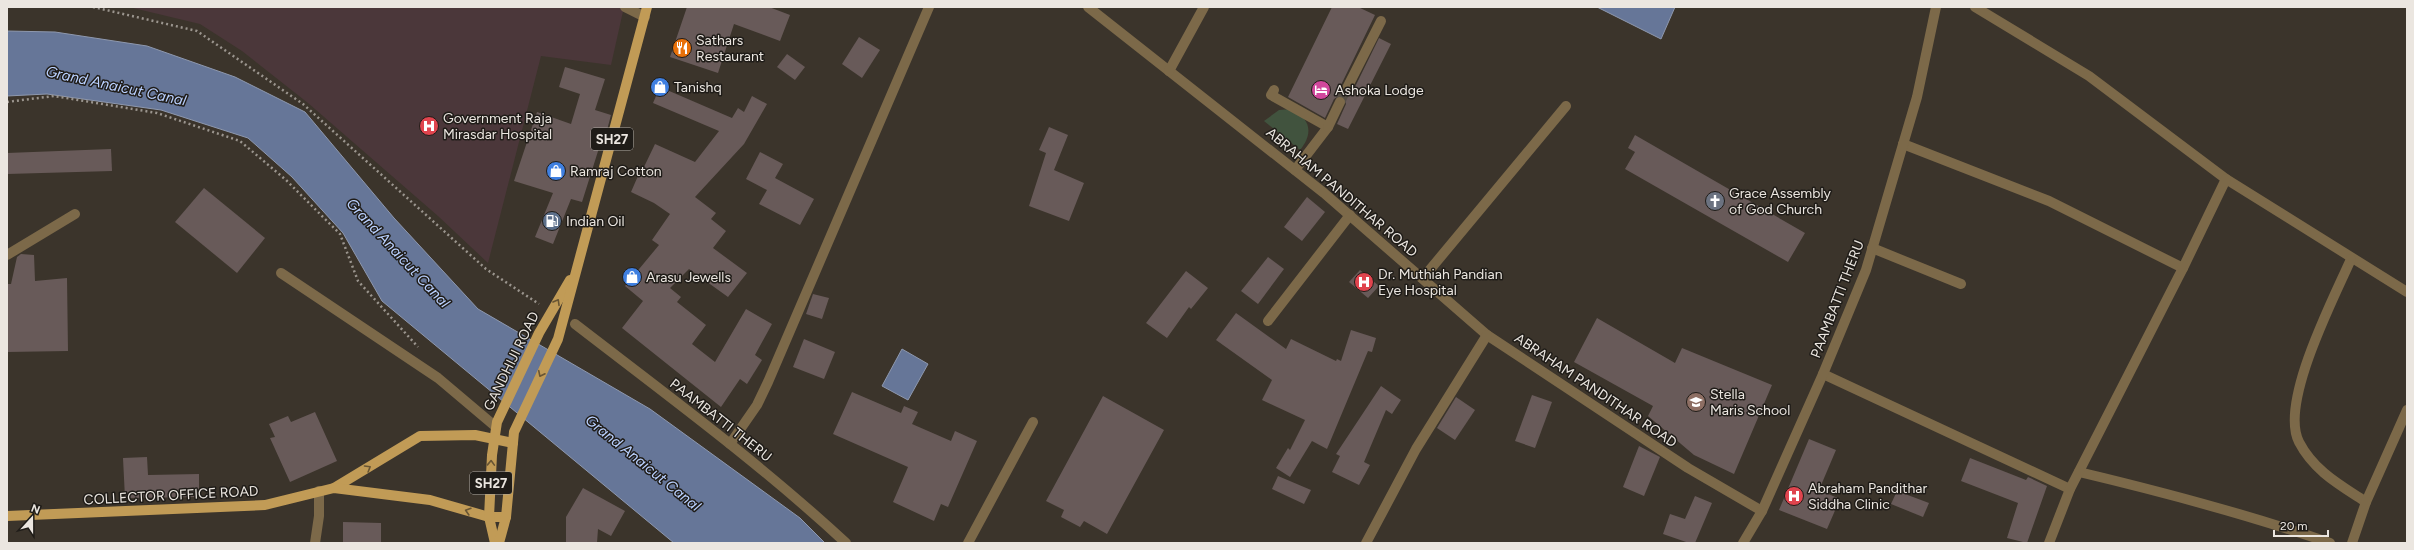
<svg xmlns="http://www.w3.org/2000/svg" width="2414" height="550" font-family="Figtree,sans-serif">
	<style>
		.medical { fill: #4b373a }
		.green { fill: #41533e }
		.water { fill: #667698; stroke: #8e98ae }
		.building { fill: #685a59 }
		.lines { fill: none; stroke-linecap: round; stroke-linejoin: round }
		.minor-tunnel { stroke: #554f46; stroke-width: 10; stroke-dasharray: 10 5; stroke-linecap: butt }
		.path { stroke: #9b958e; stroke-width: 2.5; stroke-dasharray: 2 3; stroke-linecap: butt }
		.minor { stroke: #7c6949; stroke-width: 10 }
		.major { stroke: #c19b56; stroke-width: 10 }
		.oneway { stroke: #685534 }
		.labels { text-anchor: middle; stroke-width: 3; stroke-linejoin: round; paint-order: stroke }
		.shield { fill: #1f1c18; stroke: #aea9a4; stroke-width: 1 }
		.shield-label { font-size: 13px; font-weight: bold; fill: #ebe6e0 }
		.poi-label { font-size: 14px; fill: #ebe6e0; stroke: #1f1c18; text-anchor: start }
		.street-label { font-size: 14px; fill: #ebe6e0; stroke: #1f1c18 }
		.water-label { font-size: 15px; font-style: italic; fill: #bad1ff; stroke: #1f1c18 }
	</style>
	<rect width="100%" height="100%" fill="#3b342b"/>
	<path class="medical" d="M129 7H624L611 65 541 56 488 263 438 216 308 103 242 51 200 24Z"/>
	<path class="green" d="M1292 109C1310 119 1314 133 1300 150L1264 121 1279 110Z"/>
	<g class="water">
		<path d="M1597 7H1675L1661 39Z"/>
		<path d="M7 31 55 32 147 46 235 77 305 112 394 218 478 309 650 409 800 518 825 543H674L382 301 343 233 292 177 248 138 161 110 47 94 7 96Z"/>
		<path d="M902 349 928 364 908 400 882 386Z"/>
	</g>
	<g class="building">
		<path d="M687 7H769L790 15 780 41 734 24 718 73 670 57Z"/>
		<path d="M1332 7H1358L1375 15 1341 85 1344 94H1348L1353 91 1379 38 1391 44 1348 129 1337 124 1346 104 1343 96H1339L1334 99 1325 118 1288 97Z"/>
		<path d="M859 37 880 50 862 78 842 64Z"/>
		<path d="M787 54 805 67 795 80 777 67Z"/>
		<path d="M565 67 605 79 595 110 611 115 602 149 599 148 582 202 571 199 553 244 535 237 553 193 514 181 537 112 571 124 580 94 559 87Z"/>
		<path d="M660 87 732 118 738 108 744 112 752 96 767 104 744 144 695 197 716 213 711 219 726 231 713 248 747 273 728 297 689 269 670 288 681 297 677 302 706 325 692 344 715 362 746 309 772 324 755 355 762 360 747 384 740 379 721 407 622 328 643 301 625 286 659 245 652 240 670 214 654 203 631 192 641 169H643L655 144 695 162 719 131 653 103Z"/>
		<path d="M1049 127 1068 135 1054 170 1084 183 1069 221 1029 206 1046 153 1039 150Z"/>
		<path d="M1635 135 1805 233 1788 262 1625 169 1635 152 1628 148Z"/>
		<path d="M111 149 112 171 7 174V153Z"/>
		<path d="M760 152 783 164 775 178 814 199 800 225 759 204 767 190 746 179Z"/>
		<path d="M204 188 265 238 237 273 175 222Z"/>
		<path d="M1307 197 1325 212 1302 241 1284 227Z"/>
		<path d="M21 254 34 255 35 281 67 278 68 351 7 352V284H11L17 257Z"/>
		<path d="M1268 257 1284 269 1258 304 1241 291Z"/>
		<path d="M1360 270 1379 286 1368 298 1349 282Z"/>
		<path d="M1186 271 1208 288 1191 309 1189 307 1167 338 1146 323Z"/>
		<path d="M813 294 829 298 822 319 806 314Z"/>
		<path d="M1236 313 1286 349 1291 339 1336 361 1337 359 1341 361 1351 330 1376 338 1372 352 1368 351 1327 449 1312 441 1290 477 1276 468 1288 448 1290 450 1305 420 1262 400 1272 380 1216 340Z"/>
		<path d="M1597 318 1675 363 1682 348 1772 385 1734 474 1694 455 1648 416 1653 406 1574 362Z"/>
		<path d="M804 339 835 352 824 379 793 367Z"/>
		<path d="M1381 386 1401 400 1392 414 1386 410 1364 462 1370 465 1359 485 1332 472 1340 456 1336 454Z"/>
		<path d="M852 392 901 413 904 406 918 412 912 424 951 441 955 431 977 441 948 507 941 504 934 521 893 502 908 467 833 434Z"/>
		<path d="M1532 395 1552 402 1535 448 1515 441Z"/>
		<path d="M1103 396 1164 430 1107 534 1084 521 1080 527 1061 517 1064 510 1046 501Z"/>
		<path d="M1456 397 1475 410 1455 440 1437 428Z"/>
		<path d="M315 412 337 461 290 482 270 438 275 437 269 424 288 416 291 422Z"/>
		<path d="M1809 439 1836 450 1819 490 1840 499 1827 529 1779 510Z"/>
		<path d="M1639 446 1660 457 1644 496 1623 487Z"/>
		<path d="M147 457 148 475 199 474V497L125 498 123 458Z"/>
		<path d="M1970 458 2026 480 2028 477 2047 486 2027 543 2007 538 2018 503 1961 481Z"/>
		<path d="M1278 476 1311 490 1304 504 1272 489Z"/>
		<path d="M583 488 625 511 611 536 598 529 597 543H566V517Z"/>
		<path d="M1897 491 1929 503 1923 517 1891 504Z"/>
		<path d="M1695 496 1712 503 1695 543H1689L1663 534 1670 514 1685 519Z"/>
		<path d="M343 522 381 523V543H343Z"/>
	</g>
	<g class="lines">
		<path class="minor-tunnel" d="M1340 102 1347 88"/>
		<g class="path">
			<path d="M93 7 197 31 303 104 486 269 539 304"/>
			<path d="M7 102 54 96 157 113 240 141 286 180 340 234 358 281 418 347"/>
		</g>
		<g class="minor">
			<path d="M625 7 645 17"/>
			<path d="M1088 7 1324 193 1487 335 1688 468 1762 511"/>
			<path d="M1975 7 2089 76 2226 179 2407 292"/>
			<path d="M1169 71 1204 7"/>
			<path d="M1347 88 1381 21"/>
			<path d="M1274 90 1271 95 1328 127 1295 170"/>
			<path d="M1328 127 1340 102"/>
			<path d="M1903 144 2049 201 2183 268"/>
			<path d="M1872 248 1961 284"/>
			<path d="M7 255 75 214"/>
			<path d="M2351 259C2334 298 2279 403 2299 442 2314 471 2340 485 2366 502"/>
			<path d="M281 273 438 378 496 427"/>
			<path d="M1423 278 1566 106"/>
			<path d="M1268 321 1350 215"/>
			<path d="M575 324C667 395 761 464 846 543"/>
			<path d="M1823 374 2070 489"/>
			<path d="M730 444 757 405 768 382 929 7"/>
			<path d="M2079 472C2163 492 2247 514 2330 543"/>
			<path d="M315 543 319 516V491"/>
			<path d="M968 543 1033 422"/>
			<path d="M1366 543 1416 449 1487 335"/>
			<path d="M1743 543 1762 511 1823 374 1866 270 1917 97 1936 7"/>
			<path d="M2049 543 2070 489 2183 268 2226 179"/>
			<path d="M2352 543 2366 502 2407 410"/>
		</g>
		<g class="major">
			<path d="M334 488 420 436 475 435 513 443"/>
			<path d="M7 516 265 505 334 488 430 500 489 517H506"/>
			<path d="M495 543 489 517 492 455 497 422 539 333 570 280"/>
			<path d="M499 543 506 517 514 432 558 339 647 7"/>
		</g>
	</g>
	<defs><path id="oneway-chevron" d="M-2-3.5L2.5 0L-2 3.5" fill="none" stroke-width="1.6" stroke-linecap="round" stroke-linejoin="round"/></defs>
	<g class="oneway">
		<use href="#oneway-chevron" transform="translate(557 302) rotate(-60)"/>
		<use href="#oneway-chevron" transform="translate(541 374) rotate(116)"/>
		<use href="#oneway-chevron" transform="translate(491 463) rotate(-88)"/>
		<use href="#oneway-chevron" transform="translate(368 468) rotate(-31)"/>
		<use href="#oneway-chevron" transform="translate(468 511) rotate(-163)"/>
	</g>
	<defs>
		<g id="restaurant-disc" transform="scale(1)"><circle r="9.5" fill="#e8710a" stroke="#1f1c18"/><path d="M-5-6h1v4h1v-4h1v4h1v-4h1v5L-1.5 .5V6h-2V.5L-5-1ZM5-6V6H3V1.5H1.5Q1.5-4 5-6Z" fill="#fff"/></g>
		<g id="shop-disc" transform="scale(1)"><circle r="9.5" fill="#3f7fe0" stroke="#1f1c18"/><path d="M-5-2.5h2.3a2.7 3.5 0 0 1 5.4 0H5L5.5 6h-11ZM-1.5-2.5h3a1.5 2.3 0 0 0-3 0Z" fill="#fff"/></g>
		<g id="hotel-disc" transform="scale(1)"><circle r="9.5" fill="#d1479c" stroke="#1f1c18"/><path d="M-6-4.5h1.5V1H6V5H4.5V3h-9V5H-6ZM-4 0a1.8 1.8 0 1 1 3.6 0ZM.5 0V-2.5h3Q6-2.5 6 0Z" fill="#fff"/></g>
		<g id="hospital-disc" transform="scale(1)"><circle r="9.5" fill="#e0444e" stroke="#1f1c18"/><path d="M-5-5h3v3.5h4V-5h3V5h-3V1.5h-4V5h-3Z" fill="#fff"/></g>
		<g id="church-disc" transform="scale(1)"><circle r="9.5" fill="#6b7280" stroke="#1f1c18"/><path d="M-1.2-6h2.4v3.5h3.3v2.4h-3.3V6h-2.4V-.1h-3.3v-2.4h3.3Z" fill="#fff"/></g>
		<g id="fuel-disc" transform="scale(1)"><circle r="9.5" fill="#5c6f8a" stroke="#1f1c18"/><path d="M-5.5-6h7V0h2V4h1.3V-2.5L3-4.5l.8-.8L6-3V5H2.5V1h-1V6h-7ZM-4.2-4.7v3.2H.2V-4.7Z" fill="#fff"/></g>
		<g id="school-disc" transform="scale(1)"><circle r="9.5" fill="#8d6e63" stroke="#1f1c18"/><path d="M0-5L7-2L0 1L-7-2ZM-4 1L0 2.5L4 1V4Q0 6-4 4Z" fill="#fff"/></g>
	</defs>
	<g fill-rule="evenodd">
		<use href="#restaurant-disc" x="682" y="48"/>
		<use href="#shop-disc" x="660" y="87"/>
		<use href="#hotel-disc" x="1321" y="90"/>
		<use href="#hospital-disc" x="429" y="126"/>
		<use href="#shop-disc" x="556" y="171"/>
		<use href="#church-disc" x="1715" y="201"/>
		<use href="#fuel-disc" x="552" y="221"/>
		<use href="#shop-disc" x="632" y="277"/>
		<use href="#hospital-disc" x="1364" y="282"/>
		<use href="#school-disc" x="1696" y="402"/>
		<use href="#hospital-disc" x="1794" y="496"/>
	</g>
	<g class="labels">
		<g class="shield">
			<rect x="591" y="128" width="42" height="22" rx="3"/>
			<rect x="470" y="472" width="42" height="22" rx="3"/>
		</g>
		<g class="shield-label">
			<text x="612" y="144">SH27</text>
			<text x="491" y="488">SH27</text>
		</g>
		<g class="poi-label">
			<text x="696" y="45">Sathars<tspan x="696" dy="16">Restaurant</tspan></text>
			<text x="674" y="92">Tanishq</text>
			<text x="1335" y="95">Ashoka Lodge</text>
			<text x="443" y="123">Government Raja<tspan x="443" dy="16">Mirasdar Hospital</tspan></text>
			<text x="570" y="176">Ramraj Cotton</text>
			<text x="1729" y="198">Grace Assembly<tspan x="1729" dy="16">of God Church</tspan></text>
			<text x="566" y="226">Indian Oil</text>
			<text x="1378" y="279">Dr. Muthiah Pandian<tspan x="1378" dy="16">Eye Hospital</tspan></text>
			<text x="646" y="282">Arasu Jewells</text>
			<text x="1710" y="399">Stella<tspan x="1710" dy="16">Maris School</tspan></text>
			<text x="1808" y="493">Abraham Pandithar<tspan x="1808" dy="16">Siddha Clinic</tspan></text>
		</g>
		<g class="street-label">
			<text transform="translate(1342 192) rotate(40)" y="5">ABRAHAM PANDITHAR ROAD</text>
			<text transform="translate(1837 299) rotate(-69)" y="5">PAAMBATTI THERU</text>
			<text transform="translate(511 361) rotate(-64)" y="5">GANDHIJI ROAD</text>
			<text transform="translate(1596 390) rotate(34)" y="5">ABRAHAM PANDITHAR ROAD</text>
			<text transform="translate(721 420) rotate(38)" y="5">PAAMBATTI THERU</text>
			<text transform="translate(171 495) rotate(-3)" y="5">COLLECTOR OFFICE ROAD</text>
		</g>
		<g class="water-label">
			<text transform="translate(116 86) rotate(12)" y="5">Grand Anaicut Canal</text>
			<text transform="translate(398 253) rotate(47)" y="5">Grand Anaicut Canal</text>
			<text transform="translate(643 463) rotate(39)" y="5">Grand Anaicut Canal</text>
		</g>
	</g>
	<rect width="2414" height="550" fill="none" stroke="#ebe6e0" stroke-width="16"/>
	<g transform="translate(32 518) rotate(21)" stroke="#1f1c18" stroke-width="3" paint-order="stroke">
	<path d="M0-3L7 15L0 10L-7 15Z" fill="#ebe6e0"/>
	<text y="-6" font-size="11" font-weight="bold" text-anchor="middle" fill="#ebe6e0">N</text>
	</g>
	<path d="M2274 530v6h54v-6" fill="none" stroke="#ebe6e0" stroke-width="2"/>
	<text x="2280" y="530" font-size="12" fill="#ebe6e0" stroke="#1f1c18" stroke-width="3" paint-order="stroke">20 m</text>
</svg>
